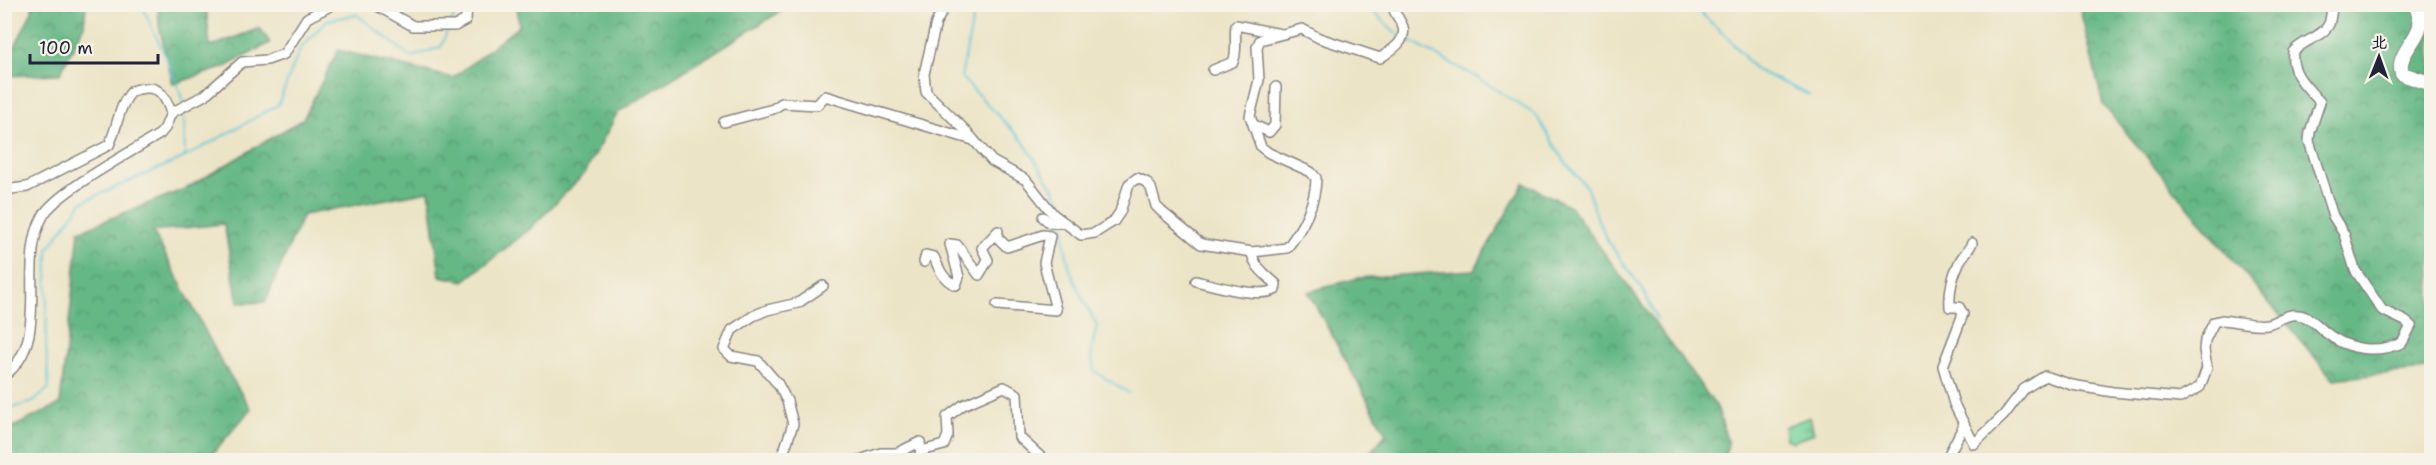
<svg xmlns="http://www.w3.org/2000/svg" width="2436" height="465" font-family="'Shantell Sans','LXGW WenKai TC',sans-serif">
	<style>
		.grass { fill: url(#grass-tufts); stroke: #4f7c6c; stroke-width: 1.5 }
		.forest { fill: url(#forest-crowns); stroke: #446c60; stroke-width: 1.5 }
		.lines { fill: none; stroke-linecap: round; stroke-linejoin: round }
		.stream { stroke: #5cc5d8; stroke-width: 2 }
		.street-casing { stroke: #878380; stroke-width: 12 }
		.secondary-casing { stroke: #878380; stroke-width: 16 }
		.street { stroke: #fff; stroke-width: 9 }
		.secondary { stroke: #fff; stroke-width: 14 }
	</style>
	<defs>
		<pattern id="grass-tufts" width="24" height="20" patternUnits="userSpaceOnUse" patternTransform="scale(1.5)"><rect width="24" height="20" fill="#7cd69c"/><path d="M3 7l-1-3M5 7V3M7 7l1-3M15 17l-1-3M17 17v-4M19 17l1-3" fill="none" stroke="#6bb787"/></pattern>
		<pattern id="forest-crowns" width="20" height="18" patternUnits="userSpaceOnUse" patternTransform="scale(1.5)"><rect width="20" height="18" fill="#65b784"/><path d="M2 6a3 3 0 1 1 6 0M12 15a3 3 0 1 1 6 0" fill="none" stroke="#53946d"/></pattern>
	</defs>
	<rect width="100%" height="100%" fill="#f7f3e8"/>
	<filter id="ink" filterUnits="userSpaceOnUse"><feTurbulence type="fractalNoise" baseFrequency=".0167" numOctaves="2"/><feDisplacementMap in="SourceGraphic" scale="12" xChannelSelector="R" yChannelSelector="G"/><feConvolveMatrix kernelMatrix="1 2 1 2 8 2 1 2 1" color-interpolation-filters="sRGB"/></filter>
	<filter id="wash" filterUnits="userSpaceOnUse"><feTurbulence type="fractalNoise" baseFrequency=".008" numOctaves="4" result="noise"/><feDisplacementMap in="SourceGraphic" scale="24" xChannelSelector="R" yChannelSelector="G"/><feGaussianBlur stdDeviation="1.35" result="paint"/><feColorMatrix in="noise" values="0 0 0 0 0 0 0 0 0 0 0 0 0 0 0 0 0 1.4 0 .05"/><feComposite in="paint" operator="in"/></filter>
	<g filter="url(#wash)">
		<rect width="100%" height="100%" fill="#ece4c6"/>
		<path class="grass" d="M1810 417 1814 433 1793 442 1786 439 1784 427Z"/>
		<g class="forest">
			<path d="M32 5H86L84 25 60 74 5 76V67L32 11Z"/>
			<path d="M158 5H206L210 47 260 28 270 43 225 67 173 84 159 26Z"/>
			<path d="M517 5H791L618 112 585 173 530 229 464 281 440 276 429 191 303 215 265 302 238 303 224 224 153 231 222 363 251 409 207 460H5V431L60 404 79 231 187 188 303 119 338 50 453 78 519 26Z"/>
			<path d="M2079 5H2431V369L2333 379 2103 105Z"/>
			<path d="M1524 183 1570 206 1718 409 1728 444 1724 460H1363L1386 434 1308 292 1358 278 1474 270Z"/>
		</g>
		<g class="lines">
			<g class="stream">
				<path d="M142 4C154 38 176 69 183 104"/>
				<path d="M976 4 961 77 1023 141 1064 205V219"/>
				<path d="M1366 4 1393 31 1401 36"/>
				<path d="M1691 4 1727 37 1756 70 1809 95"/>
				<path d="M451 24 458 4"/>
				<path d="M1406 39 1478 78 1536 115 1563 159 1587 188 1598 220 1609 243 1643 290 1657 319"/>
				<path d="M184 110 185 157"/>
				<path d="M1064 225C1063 265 1078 291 1097 325L1091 352 1094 371 1129 393"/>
				<path d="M4 410 33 402 49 388 46 345 48 249 82 202 185 157 278 105 300 49 327 20 357 15 411 57 441 47 448 29"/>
			</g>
		</g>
	</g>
	<g filter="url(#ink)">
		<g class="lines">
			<g class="street-casing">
				<g id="street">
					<path d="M374 4 413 26H455L466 20 467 4"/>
					<path d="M946 4 936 23 924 74 926 92 965 130 992 161 1026 180 1053 214 1081 235 1095 233 1114 221 1120 212 1129 184 1137 178 1146 182 1151 188 1156 206 1162 212 1201 244 1252 252 1287 248C1302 229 1316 203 1316 178L1311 172 1269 153 1261 147 1250 116 1259 80 1257 47 1260 40 1302 29 1319 38 1380 58C1390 51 1407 42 1403 27 1400 19 1394 14 1392 4"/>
					<path d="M1213 70 1233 62C1238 52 1234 37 1236 25L1281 34"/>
					<path d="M171 113 205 95 242 62 267 60 284 54 307 18 334 4"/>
					<path d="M724 122 773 109 782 103 817 105 825 96 973 140"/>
					<path d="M1254 125 1269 132 1275 125 1276 87"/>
					<path d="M4 190 27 187 109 145C118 127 118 106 132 91 156 83 164 91 171 113L165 128 160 134C133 151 56 192 43 216 16 264 53 340 4 376"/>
					<path d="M1043 217 1050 223H1065"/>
					<path d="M1972 243C1969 250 1960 259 1959 263 1952 277 1949 292 1950 307H1959L1963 314 1943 366 1954 404 1974 444 2004 415 2024 389 2045 376 2072 385 2113 392 2180 398 2200 387 2207 368 2204 350 2205 340 2214 322 2222 320C2234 321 2256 326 2267 324 2278 322 2286 313 2298 315 2309 316 2317 325 2325 332 2347 350 2375 354 2402 343L2411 326 2405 321 2382 310 2355 270 2344 234 2333 216 2309 141 2310 132 2320 102C2307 87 2290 73 2293 52 2303 40 2323 37 2329 24 2331 19 2331 11 2333 4"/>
					<path d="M924 262 926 255 934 257C939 269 943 280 956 285L959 277 950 244 957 245 979 275 988 260 982 248 998 231 997 237 1007 247 1043 235 1050 236 1044 263 1056 310 997 305"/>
					<path d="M1196 281C1216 286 1257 298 1275 290L1276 284C1266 275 1253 266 1252 252"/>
					<path d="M781 460 793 424 787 401 778 384 758 361 731 356 724 349 732 330 753 316 767 310 798 303 823 286"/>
					<path d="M860 460 881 453H897L920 442 921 451"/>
					<path d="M918 460 921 451 944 445 948 435 947 417 963 405 1004 387 1017 394 1019 437 1044 460"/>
					<path d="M1946 460 1964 425"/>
				</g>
			</g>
			<g class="secondary-casing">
				<path id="secondary" d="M2414 4C2436 34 2393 48 2402 74L2432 84"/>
			</g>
			<use href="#street" class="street"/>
			<use href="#secondary" class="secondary"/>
		</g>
	</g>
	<rect width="2436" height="465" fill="none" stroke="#f7f3e8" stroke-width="24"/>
	<g transform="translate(2379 57) rotate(1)" stroke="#f7f3e8" stroke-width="4.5" paint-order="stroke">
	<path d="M0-4.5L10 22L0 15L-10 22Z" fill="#22223b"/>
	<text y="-9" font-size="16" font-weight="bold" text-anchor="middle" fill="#22223b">北</text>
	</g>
	<path d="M30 54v9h128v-9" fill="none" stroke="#22223b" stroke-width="3"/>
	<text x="39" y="54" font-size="18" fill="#22223b" stroke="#f7f3e8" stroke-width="4.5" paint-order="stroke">100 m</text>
</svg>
